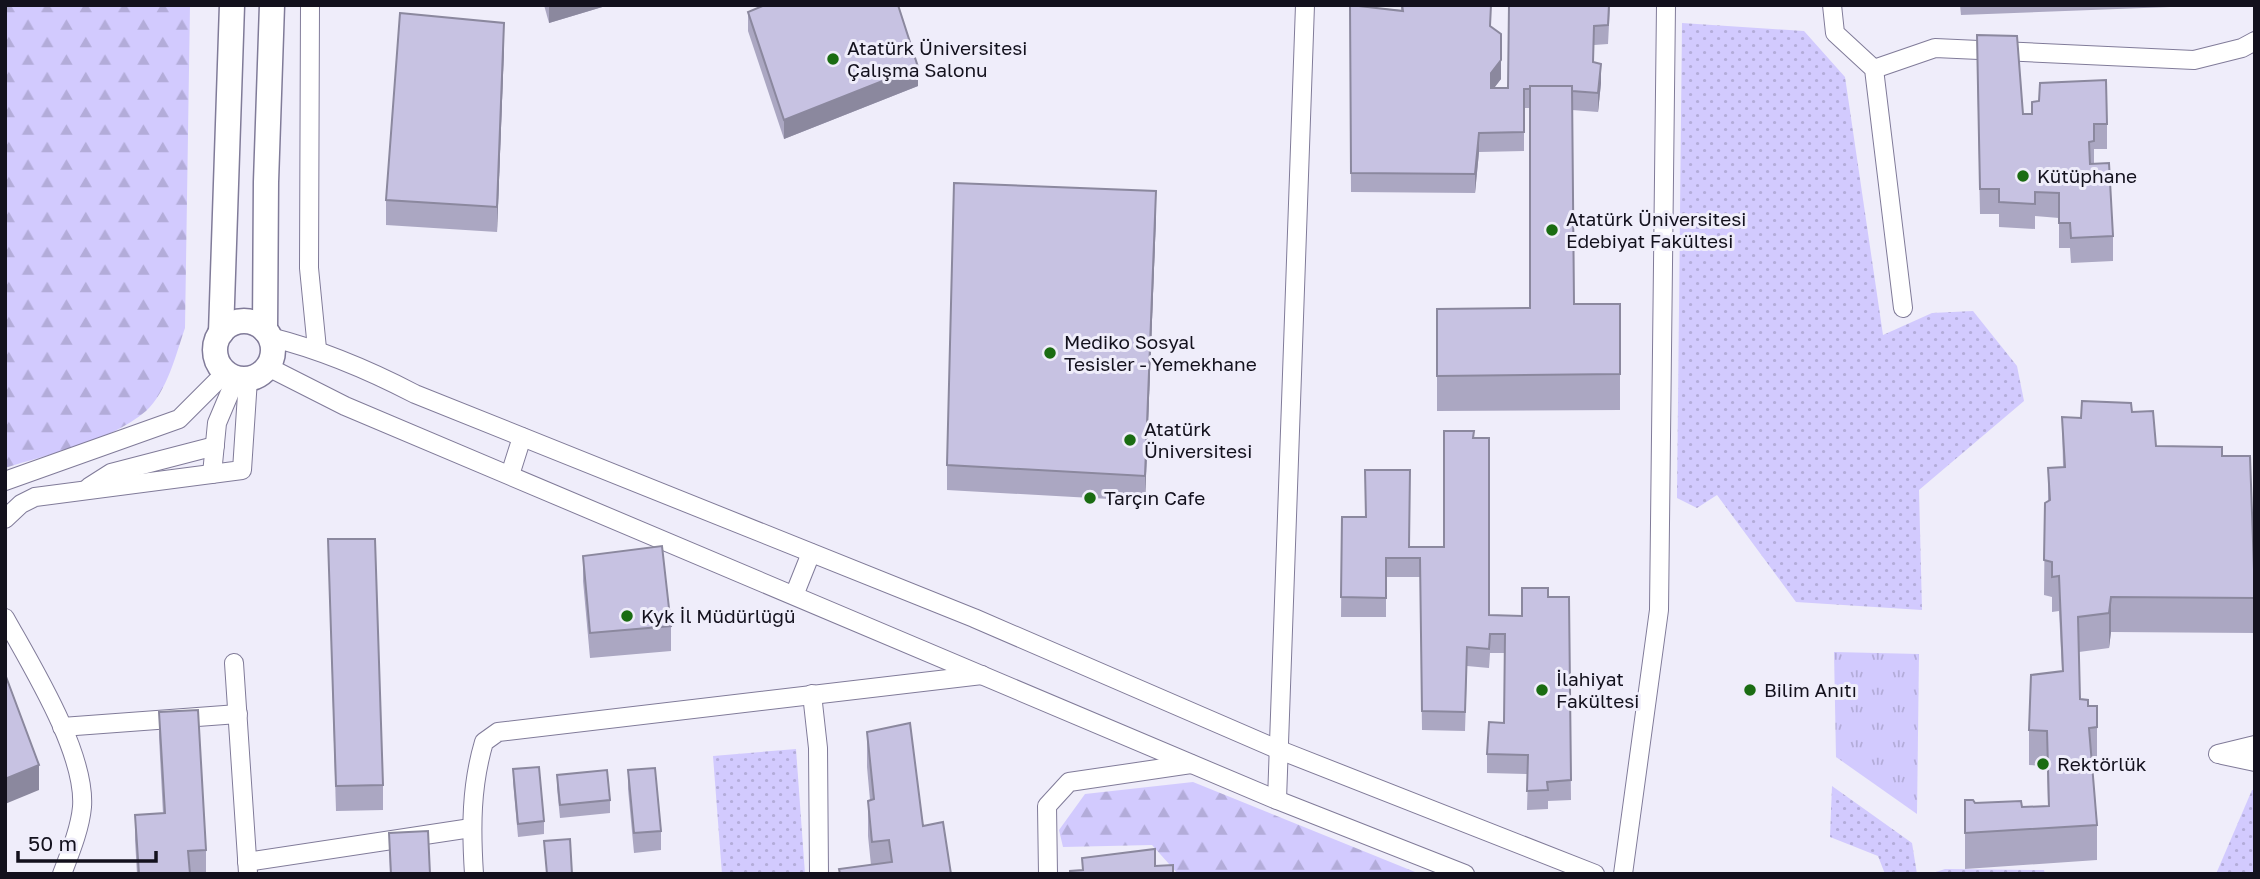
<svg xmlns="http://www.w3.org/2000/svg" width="2260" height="879" font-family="'Golos Text',sans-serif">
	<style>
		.grass { fill: url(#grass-tufts) }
		.forest { fill: url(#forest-firs) }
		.park { fill: url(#park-dots) }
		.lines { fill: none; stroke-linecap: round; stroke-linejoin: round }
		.minor-casing { stroke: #807b99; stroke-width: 20 }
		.secondary-casing { stroke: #807b99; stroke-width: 27 }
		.minor { stroke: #fff; stroke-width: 18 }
		.secondary { stroke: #fff; stroke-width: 24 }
		.wall { fill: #aba7c2 }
		.shaded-wall { fill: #8b889e }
		.building { fill: #c7c2e2; stroke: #8b889e; stroke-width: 2 }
		.poi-dot { fill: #1a6c12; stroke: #efedfa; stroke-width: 2.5 }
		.labels { text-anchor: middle; stroke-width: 6; stroke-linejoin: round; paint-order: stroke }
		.poi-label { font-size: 19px; fill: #13111d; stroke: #efedfa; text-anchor: start }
	</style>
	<defs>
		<pattern id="grass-tufts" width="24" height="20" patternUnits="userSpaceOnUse" patternTransform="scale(1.75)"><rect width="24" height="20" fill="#d2cafe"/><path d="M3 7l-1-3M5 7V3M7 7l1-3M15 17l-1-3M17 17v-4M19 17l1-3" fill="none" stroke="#b3acd9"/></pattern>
		<pattern id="forest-firs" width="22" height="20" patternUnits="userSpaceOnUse" patternTransform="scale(1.75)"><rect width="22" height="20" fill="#d2cafe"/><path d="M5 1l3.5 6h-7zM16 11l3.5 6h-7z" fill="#b3acd9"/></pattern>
		<pattern id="park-dots" width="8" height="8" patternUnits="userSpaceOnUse" patternTransform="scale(1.75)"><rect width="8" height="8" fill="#d2cafe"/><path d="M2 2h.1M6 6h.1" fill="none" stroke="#b3acd9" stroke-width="1.8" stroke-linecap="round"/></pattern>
	</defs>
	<rect width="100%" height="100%" fill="#efedfa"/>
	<path class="grass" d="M1834 652 1919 654 1917 814 1836 757Z"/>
	<g class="forest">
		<path d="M5 5H190L185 328C176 354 167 392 146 411 108 443 51 453 5 468Z"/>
		<path d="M1193 782 1420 874H1178L1152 845 1063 847 1059 830 1085 794Z"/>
	</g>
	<g class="park">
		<path d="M1682 23 1804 31 1845 77 1883 335 1932 313 1973 311 2017 366 2024 401 1919 490 1922 610 1796 602 1717 495 1697 508 1677 498Z"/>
		<path d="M796 749 805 874H722L713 756Z"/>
		<path d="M1832 786 1912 843 1917 874H1885L1878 856 1830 837Z"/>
		<path d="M2252 790H2255V874H2216Z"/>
		<path d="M1945 869 2044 870 2045 874H1930Z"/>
	</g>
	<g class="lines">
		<g class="minor-casing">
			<g id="minor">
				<path d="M310 5 309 268 317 349"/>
				<path d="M1832 5 1835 33 1874 69 1903 308"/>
				<path d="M1874 69 1935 48 2194 60 2242 48 2255 41"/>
				<path d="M270 337C322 350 367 369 415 394L974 618 1277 749 1595 874"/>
				<path d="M268 367 345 406 1277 800 1465 874"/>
				<path d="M212 474 217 423 236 378"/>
				<path d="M510 475 522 437"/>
				<path d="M5 481 179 419 226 372"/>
				<path d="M89 487 111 473 215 446"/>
				<path d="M5 519 21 504 35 497 242 470 248 379"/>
				<path d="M795 593 811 553"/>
				<path d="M5 618C31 665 86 753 82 807 80 829 70 853 62 874"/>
				<path d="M234 663 248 873"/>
				<path d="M812 694 818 748 819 874"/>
				<path d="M62 727 238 714"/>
				<path d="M2218 754 2255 745"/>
				<path d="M2222 755 2255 762"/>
				<path d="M1277 800 1305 5"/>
				<path d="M247 862 471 828"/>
				<path d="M474 874C471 828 471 786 484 742L498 732 982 675"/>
				<path d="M1048 874 1047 806 1069 782 1191 764"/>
				<path d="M1623 874 1659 610 1666 5"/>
			</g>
		</g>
		<g class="secondary-casing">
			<g id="secondary">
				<circle cx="244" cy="350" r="29"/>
				<path d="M265 330 266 182 272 5"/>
				<path d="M221 333 232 5"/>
			</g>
		</g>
		<use href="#minor" class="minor"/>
		<use href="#secondary" class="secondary"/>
	</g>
	<g class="wall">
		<path d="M544 5H609L549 23Z"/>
		<path d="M1350 5 1401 10V5H1491L1490 26 1501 79 1494 88H1508L1610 5 1608 44 1594 45V62L1601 83 1598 112 1572 110 1574 304H1620V410L1437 411V309L1530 308V108H1524V151L1479 152 1475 193 1351 192Z"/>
		<path d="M1960 5H2196V6L1961 15Z"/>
		<path d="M748 12 918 86 784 139 748 31Z"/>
		<path d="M504 48 497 232 386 225V200Z"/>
		<path d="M1977 60 2023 114 2107 124V149H2094V164L2113 236V261L2071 263 2070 248H2059V218L2035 216V229L1999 227V214H1980Z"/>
		<path d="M1156 216 1145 501 947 490V465Z"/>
		<path d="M2132 412 2156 446 2222 456 2255 598V633L2111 632 2109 648 2079 652 2080 699 2088 706H2097V762L2092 763 2097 825V860L1965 869V800L1975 803 2022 807 2048 806 2047 766 2029 765V730L2062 671 2059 611 2052 612V597L2044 595 2045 503 2048 501V468L2063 467 2062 417 2081 418Z"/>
		<path d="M1474 438 1489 615 1522 616 1548 597H1569L1571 800 1548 801V809L1527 810 1528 774 1487 773V754L1504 723 1505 653H1490L1489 668 1467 666 1465 731 1422 730 1420 577H1386V617H1341L1342 517H1366L1365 470 1409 547H1444Z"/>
		<path d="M328 539 383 785V810L336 811Z"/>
		<path d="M583 556 671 626V651L590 658 583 581Z"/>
		<path d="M159 712 206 850V874H137L135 840V815L163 814 159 737Z"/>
		<path d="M867 732 923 826 951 874 871 865 868 836V801L870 800 867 767Z"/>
		<path d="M513 769 544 821V834L518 837 513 782Z"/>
		<path d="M628 770 661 831V850L634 853 628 789Z"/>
		<path d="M557 775 610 800V813L560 818 557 788Z"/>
		<path d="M389 833 430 874H390Z"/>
	</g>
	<g class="shaded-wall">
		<path d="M549 5H609L549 23Z"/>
		<path d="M504 23V48L497 232V207Z"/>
		<path d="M1501 60V79L1491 92V73Z"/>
		<path d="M1601 64V83L1598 112V93Z"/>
		<path d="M918 67V86L784 139V120Z"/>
		<path d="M1479 133V152L1475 193V174Z"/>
		<path d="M1156 191V216L1145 501V476Z"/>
		<path d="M2111 597V632L2109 648V613Z"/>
		<path d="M39 765V790L5 804V779Z"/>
	</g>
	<g class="building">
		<path d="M765 5H898L918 67 784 120 748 12Z"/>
		<path d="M1350 5 1403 11 1402 5H1491L1490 26 1501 34V60L1491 73V88H1508L1509 5H1609L1608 25 1594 26 1593 62 1601 64 1598 93 1572 91V86H1530V89H1524V132L1479 133 1475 174 1351 173Z"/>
		<path d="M400 13 504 23 497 207 386 200Z"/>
		<path d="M1977 35 2017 36 2023 114H2032V102L2039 101 2040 83 2106 80 2107 124H2094V141L2089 142 2090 164 2109 163 2113 236 2071 238 2070 223H2059V193L2035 192V204L1999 202V189H1980Z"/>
		<path d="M1530 86H1572L1574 304H1620V374L1437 376V309L1530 308Z"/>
		<path d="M954 183 1156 191 1145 476 947 465Z"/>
		<path d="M2082 401 2131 403 2132 412 2153 411 2156 446 2222 447V456H2250L2255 598 2111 597 2109 613 2078 617 2080 699 2088 700V706H2097V727L2089 728 2097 825 1965 833V800H1973L1975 803 2021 801 2022 807 2049 806 2047 731 2029 730 2031 675 2063 671 2059 576 2052 577V562L2044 560 2045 503 2050 500 2048 468 2065 467 2062 417 2081 418Z"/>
		<path d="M1444 431H1474L1473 438H1489V615L1522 616V588H1548V597H1569L1571 780 1547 782 1548 790 1527 791 1528 755 1487 754 1489 722 1504 723 1505 634H1490L1489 649 1467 647 1465 712 1422 711 1420 558H1386V598L1341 597 1342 517H1366L1365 470H1410L1409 547H1444Z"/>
		<path d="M328 539H375L383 785 336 786Z"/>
		<path d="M662 546 671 626 590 633 583 556Z"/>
		<path d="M5 674 39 765 5 779Z"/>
		<path d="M198 710 206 850 188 851 190 874H139L135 815 165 813 159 712Z"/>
		<path d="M910 723 923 826 943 822 951 874H840L839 869 892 862 889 840 872 842 868 801 874 799 867 732Z"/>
		<path d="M539 767 544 821 518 824 513 769Z"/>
		<path d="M655 768 661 831 634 833 628 770Z"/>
		<path d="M607 770 610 800 560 805 557 775Z"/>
		<path d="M428 831 430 874H391L389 833Z"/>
		<path d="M570 839 572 874H547L544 841Z"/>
		<path d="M1155 849V866L1173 865V874H1070V871L1083 870 1082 858Z"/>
	</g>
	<g class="poi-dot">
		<circle cx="833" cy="59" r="7"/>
		<circle cx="2023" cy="176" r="7"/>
		<circle cx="1552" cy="230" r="7"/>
		<circle cx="1050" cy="353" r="7"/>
		<circle cx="1130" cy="440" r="7"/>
		<circle cx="1090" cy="498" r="7"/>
		<circle cx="627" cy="616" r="7"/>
		<circle cx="1542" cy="690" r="7"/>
		<circle cx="1750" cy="690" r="7"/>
		<circle cx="2043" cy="764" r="7"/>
	</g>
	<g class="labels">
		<g class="poi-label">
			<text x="847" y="55">Atatürk Üniversitesi<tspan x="847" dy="22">Çalışma Salonu</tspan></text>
			<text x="2037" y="183">Kütüphane</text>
			<text x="1566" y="226">Atatürk Üniversitesi<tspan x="1566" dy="22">Edebiyat Fakültesi</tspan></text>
			<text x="1064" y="349">Mediko Sosyal<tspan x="1064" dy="22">Tesisler - Yemekhane</tspan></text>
			<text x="1144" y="436">Atatürk<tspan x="1144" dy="22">Üniversitesi</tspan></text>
			<text x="1104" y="505">Tarçın Cafe</text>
			<text x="641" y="623">Kyk İl Müdürlüğü</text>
			<text x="1556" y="686">İlahiyat<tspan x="1556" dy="22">Fakültesi</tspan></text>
			<text x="1764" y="697">Bilim Anıtı</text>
			<text x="2057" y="771">Rektörlük</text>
		</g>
	</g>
	<rect width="2260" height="879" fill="none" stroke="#13111d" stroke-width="14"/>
	<path d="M18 851v10h138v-10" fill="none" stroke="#13111d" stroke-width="3.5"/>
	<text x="28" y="851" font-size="21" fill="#13111d" stroke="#efedfa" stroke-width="5" paint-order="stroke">50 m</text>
</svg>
